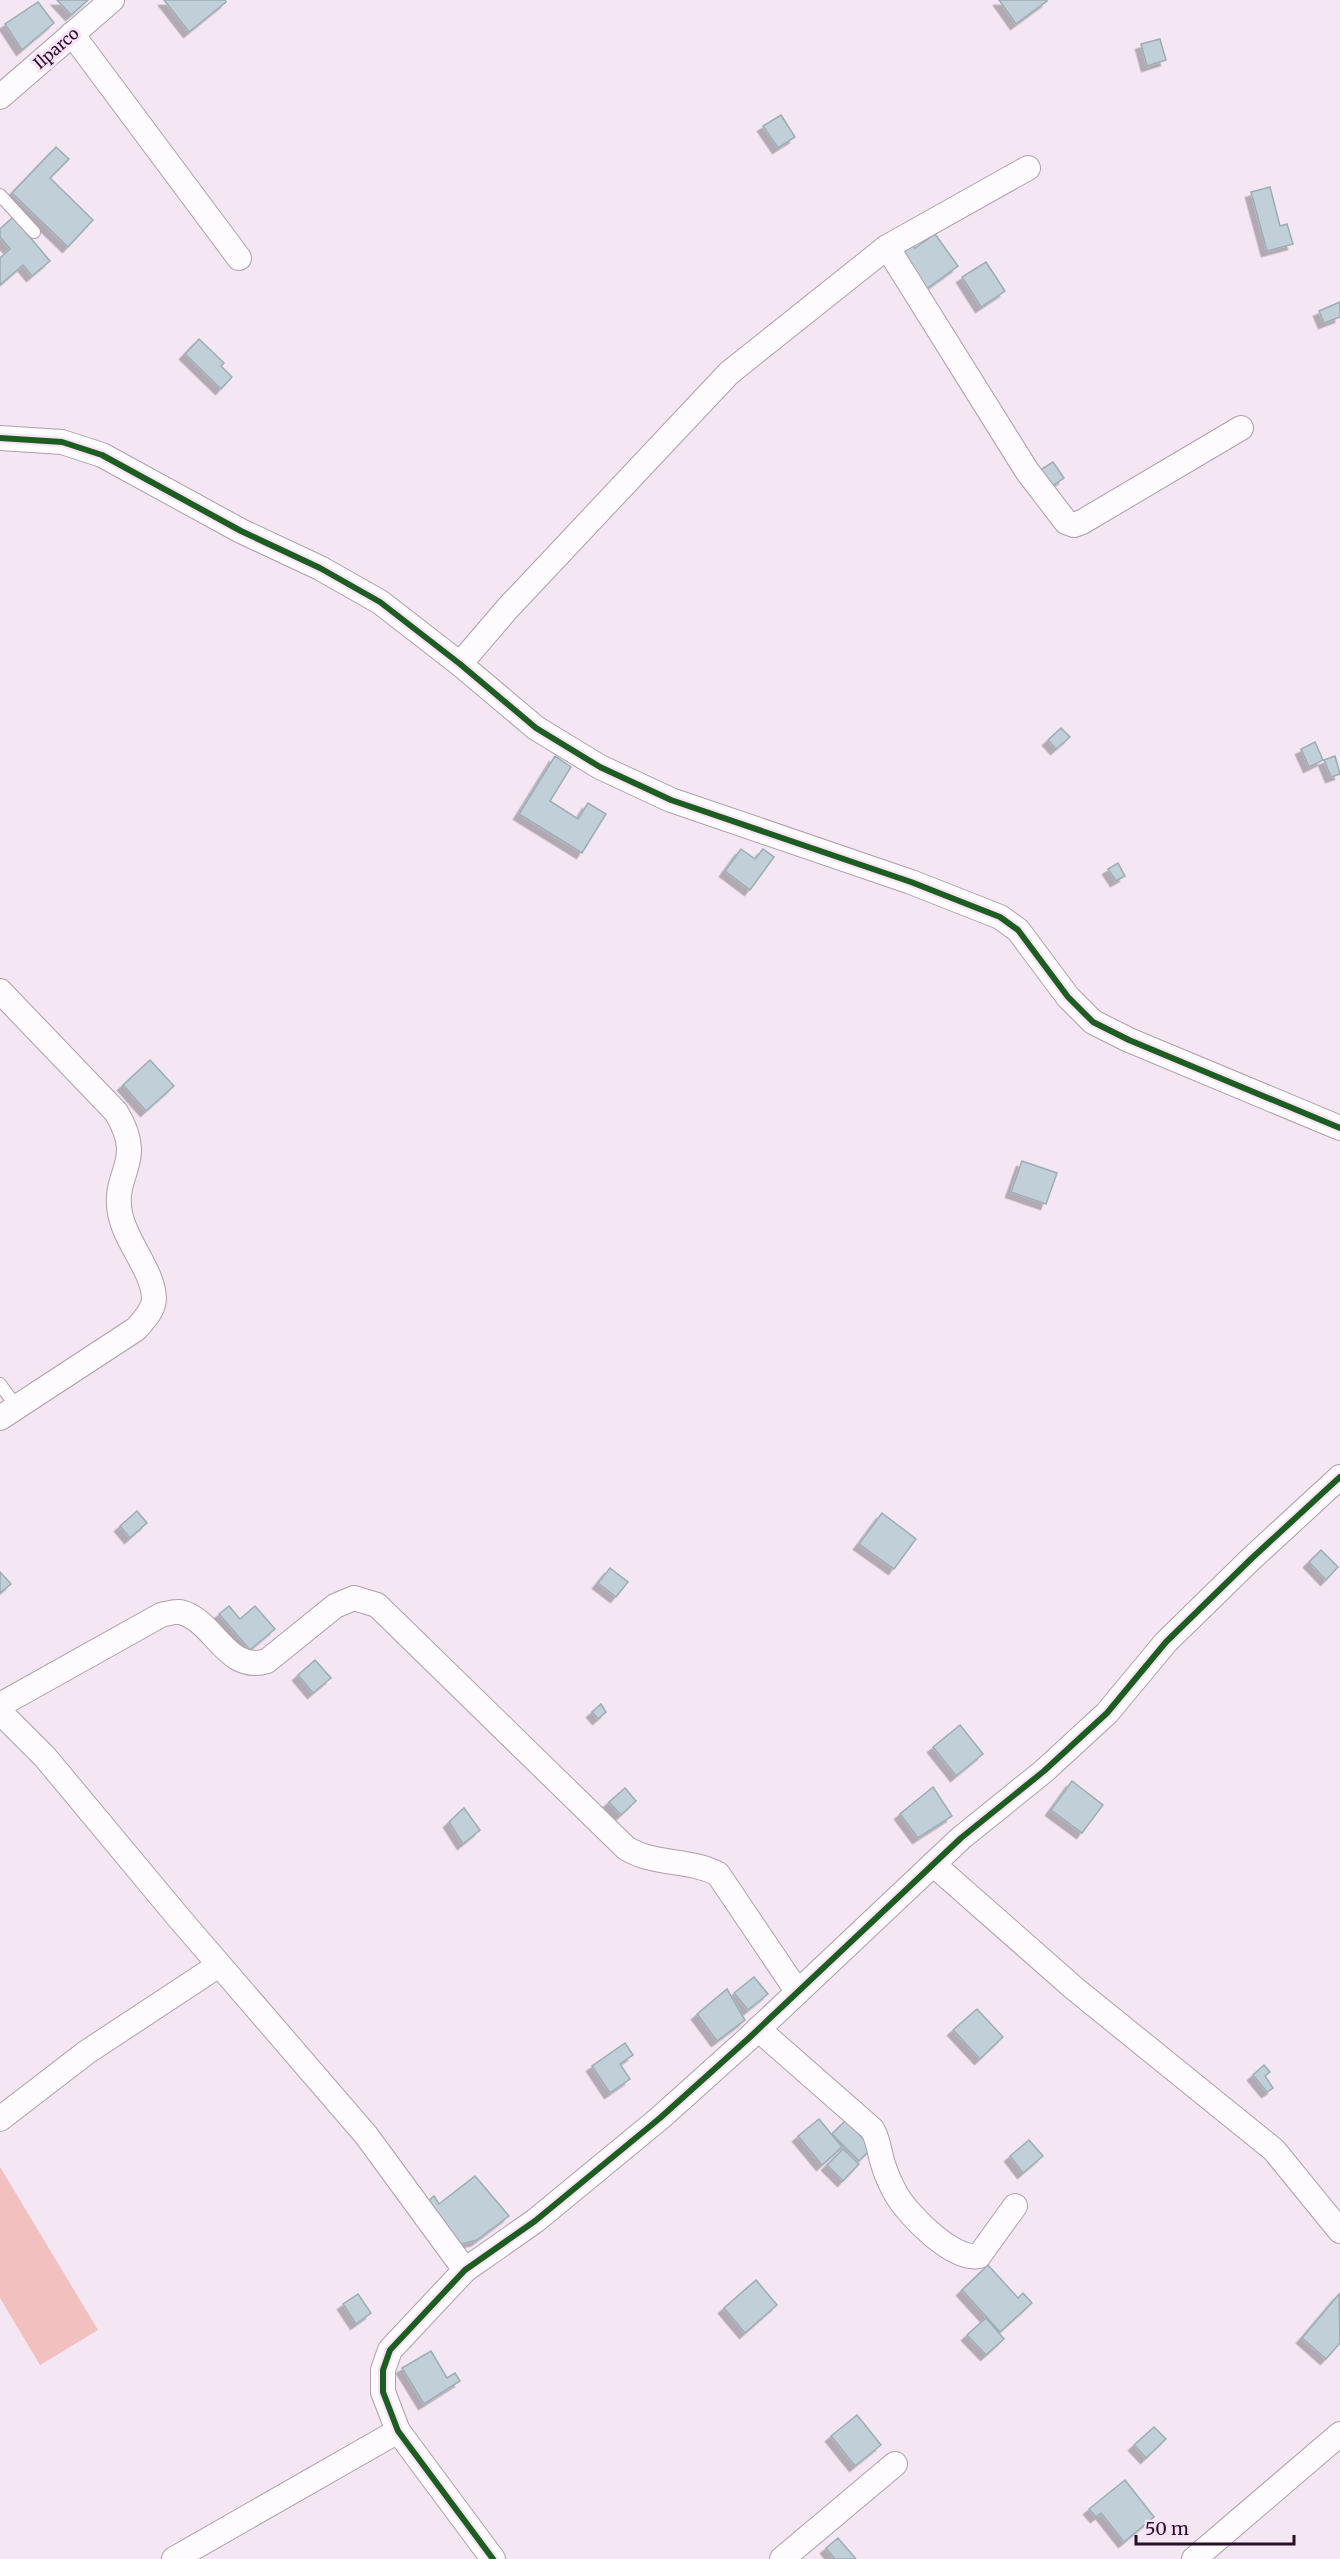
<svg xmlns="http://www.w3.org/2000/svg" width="1340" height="2559" font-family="Merriweather,serif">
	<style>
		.green { fill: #f1c0bf }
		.building { fill: #c1cfd8; stroke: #9badb5; stroke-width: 1.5; filter: url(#shadow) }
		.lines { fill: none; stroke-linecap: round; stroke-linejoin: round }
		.service-casing { stroke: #af9eae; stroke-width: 14 }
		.minor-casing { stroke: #af9eae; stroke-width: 26 }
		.service { stroke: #fdfbfd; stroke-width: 12 }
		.minor { stroke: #fdfbfd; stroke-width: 24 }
		.cycleway-casing { stroke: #fae1f8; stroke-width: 10 }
		.cycleway { stroke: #1b5e20; stroke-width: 6 }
		.labels { text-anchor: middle; stroke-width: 6; stroke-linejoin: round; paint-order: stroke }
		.street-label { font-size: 16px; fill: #271126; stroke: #fae1f8 }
	</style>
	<defs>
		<filter id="shadow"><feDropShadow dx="-5.5" dy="5.5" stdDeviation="0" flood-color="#0004"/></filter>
	</defs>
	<rect width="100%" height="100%" fill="#f4e7f3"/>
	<path class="green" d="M0 2167 98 2330 40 2365 0 2298Z"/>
	<g class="building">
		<path d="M57 0H88L71 15Z"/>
		<path d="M164 0H225L226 2 189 32Z"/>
		<path d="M999 0H1047V1L1016 24Z"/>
		<path d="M38 2 54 23 22 50 5 24Z"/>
		<path d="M1160 39 1166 60 1147 66 1141 44Z"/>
		<path d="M781 115 795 137 778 148 763 126Z"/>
		<path d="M56 147 69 159 50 178 93 220 68 247 12 193Z"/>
		<path d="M1270 187 1280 226 1287 224 1293 244 1267 251 1251 192Z"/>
		<path d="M13 217 50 261 32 276 23 265 0 285V258L10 249 0 237V229Z"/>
		<path d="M935 234 958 266 925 290 896 250 909 240 915 248Z"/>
		<path d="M986 262 1005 291 981 307 962 277Z"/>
		<path d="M1340 302V317L1324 323 1319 311Z"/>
		<path d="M199 339 224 363 221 366 232 377 221 389 185 354Z"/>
		<path d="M1053 462 1064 478 1045 491 1034 474Z"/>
		<path d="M1061 728 1070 737 1056 749 1048 740Z"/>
		<path d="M1315 742 1323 760 1309 767 1301 749Z"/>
		<path d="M555 756 571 767 550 801 578 819 588 803 606 814 582 853 519 814Z"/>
		<path d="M1335 756 1340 774 1331 777 1324 760Z"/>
		<path d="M741 849 755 859 763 849 774 857 750 890 725 871Z"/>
		<path d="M1118 863 1125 876 1116 881 1108 869Z"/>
		<path d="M150 1060 174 1086 146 1111 123 1085Z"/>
		<path d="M1022 1161 1057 1173 1046 1204 1011 1192Z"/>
		<path d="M137 1511 147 1523 130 1538 120 1526Z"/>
		<path d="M882 1513 916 1539 894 1569 859 1544Z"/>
		<path d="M1321 1550 1338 1567 1326 1580 1309 1562Z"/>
		<path d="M610 1568 628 1582 616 1597 598 1583Z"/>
		<path d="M0 1572 11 1584 0 1593Z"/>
		<path d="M229 1606 240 1619 255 1606 275 1629 250 1650 219 1614Z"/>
		<path d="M315 1660 331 1678 313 1693 298 1675Z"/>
		<path d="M601 1704 606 1712 598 1719 592 1712Z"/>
		<path d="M960 1725 983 1754 956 1776 933 1747Z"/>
		<path d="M1072 1781 1103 1805 1082 1833 1051 1810Z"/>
		<path d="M933 1787 952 1816 918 1838 900 1814Z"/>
		<path d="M625 1788 636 1801 621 1815 609 1802Z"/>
		<path d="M464 1808 480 1830 463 1844 449 1822Z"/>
		<path d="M754 1977 768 1994 748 2010 734 1993Z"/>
		<path d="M727 1989 745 2020 717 2041 697 2014Z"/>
		<path d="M977 2009 1003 2037 980 2059 953 2030Z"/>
		<path d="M625 2043 633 2055 620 2064 630 2079 610 2093 592 2066Z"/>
		<path d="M1264 2065 1270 2072 1265 2076 1273 2088 1267 2092 1253 2075Z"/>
		<path d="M819 2119 842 2147 822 2165 798 2136Z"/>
		<path d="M846 2120 872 2148 859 2161 832 2134Z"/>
		<path d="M1029 2140 1043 2156 1023 2173 1010 2156Z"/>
		<path d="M843 2149 859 2164 843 2181 827 2165Z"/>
		<path d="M475 2176 509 2216 477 2240 461 2244 455 2239 427 2202 434 2196 439 2204Z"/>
		<path d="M988 2265 1018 2298 1023 2293 1032 2303 1000 2332 962 2290Z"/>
		<path d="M756 2280 777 2305 745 2333 724 2308Z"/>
		<path d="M358 2294 371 2313 356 2324 343 2304Z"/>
		<path d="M1339 2294 1340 2343 1326 2359 1302 2338Z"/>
		<path d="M986 2318 1004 2339 986 2355 967 2335Z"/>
		<path d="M431 2351 447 2378 455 2373 460 2381 424 2404 402 2368Z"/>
		<path d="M857 2415 881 2445 855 2466 831 2436Z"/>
		<path d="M1154 2427 1166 2439 1146 2458 1134 2445Z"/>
		<path d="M1125 2480 1154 2517 1124 2542 1101 2513 1096 2517 1089 2509Z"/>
		<path d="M838 2538 856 2559H835L826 2548Z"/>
	</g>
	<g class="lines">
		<g class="service-casing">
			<g id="service">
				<path d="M0 195 34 232"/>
				<path d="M0 1384 16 1406"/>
			</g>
		</g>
		<g class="minor-casing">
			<g id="minor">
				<path d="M72 34 239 258"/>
				<path d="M0 97 112 0"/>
				<path d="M887 247 1027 471 1066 522 1074 525 1082 522 1241 428"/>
				<path d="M0 438 62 442 102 455 241 531 320 568 380 602 460 664 536 728 600 767 671 800 911 882 1000 917 1018 930 1068 997 1093 1022 1129 1040 1340 1128"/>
				<path d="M460 664 507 609 729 373 887 247 1028 168"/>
				<path d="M0 991 116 1112C147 1163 112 1171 120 1213 125 1242 153 1270 154 1298 154 1310 144 1320 136 1329L0 1418"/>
				<path d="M0 1705 161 1615C166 1614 175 1611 180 1612 215 1620 226 1674 267 1661L335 1606 354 1598 377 1605 626 1848C655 1866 687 1858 718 1874L797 1991"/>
				<path d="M0 1712 45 1757 179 1918 366 2135 465 2270"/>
				<path d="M933 1864 1075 1989 1274 2150 1340 2231"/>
				<path d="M758 2029 872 2129C879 2140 879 2152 883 2164 886 2174 891 2185 896 2194 908 2215 953 2261 979 2256L1015 2206"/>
				<path d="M0 2119 87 2052 219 1965"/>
				<path d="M174 2559 398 2431"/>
				<path d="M493 2559 398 2431 383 2392V2370L390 2350 465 2270 535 2221 660 2118 749 2038 961 1838 1044 1771 1107 1713 1166 1642 1251 1559 1340 1477"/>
				<path d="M782 2559 895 2464"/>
				<path d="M1194 2559 1340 2434"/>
			</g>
		</g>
		<use href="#service" class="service"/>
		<use href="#minor" class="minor"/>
		<g class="cycleway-casing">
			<g id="cycleway">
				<path d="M0 438 62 442 102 455 241 531 320 568 380 602 460 664 536 728 600 767 671 800 911 882 1000 917 1018 930 1068 997 1093 1022 1129 1040 1340 1128"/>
				<path d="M493 2559 398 2431 383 2392V2370L390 2350 465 2270 535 2221 660 2118 749 2038 961 1838 1044 1771 1107 1713 1166 1642 1251 1559 1340 1477"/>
			</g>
		</g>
		<use href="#cycleway" class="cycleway"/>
	</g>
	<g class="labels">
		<g class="street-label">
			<text transform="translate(56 48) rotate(-41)" y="6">Ilparco</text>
		</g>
	</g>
	<path d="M1136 2535v9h158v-9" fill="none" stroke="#271126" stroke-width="3"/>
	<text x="1145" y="2535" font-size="18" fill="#271126" stroke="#fae1f8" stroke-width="4.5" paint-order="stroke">50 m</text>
</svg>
